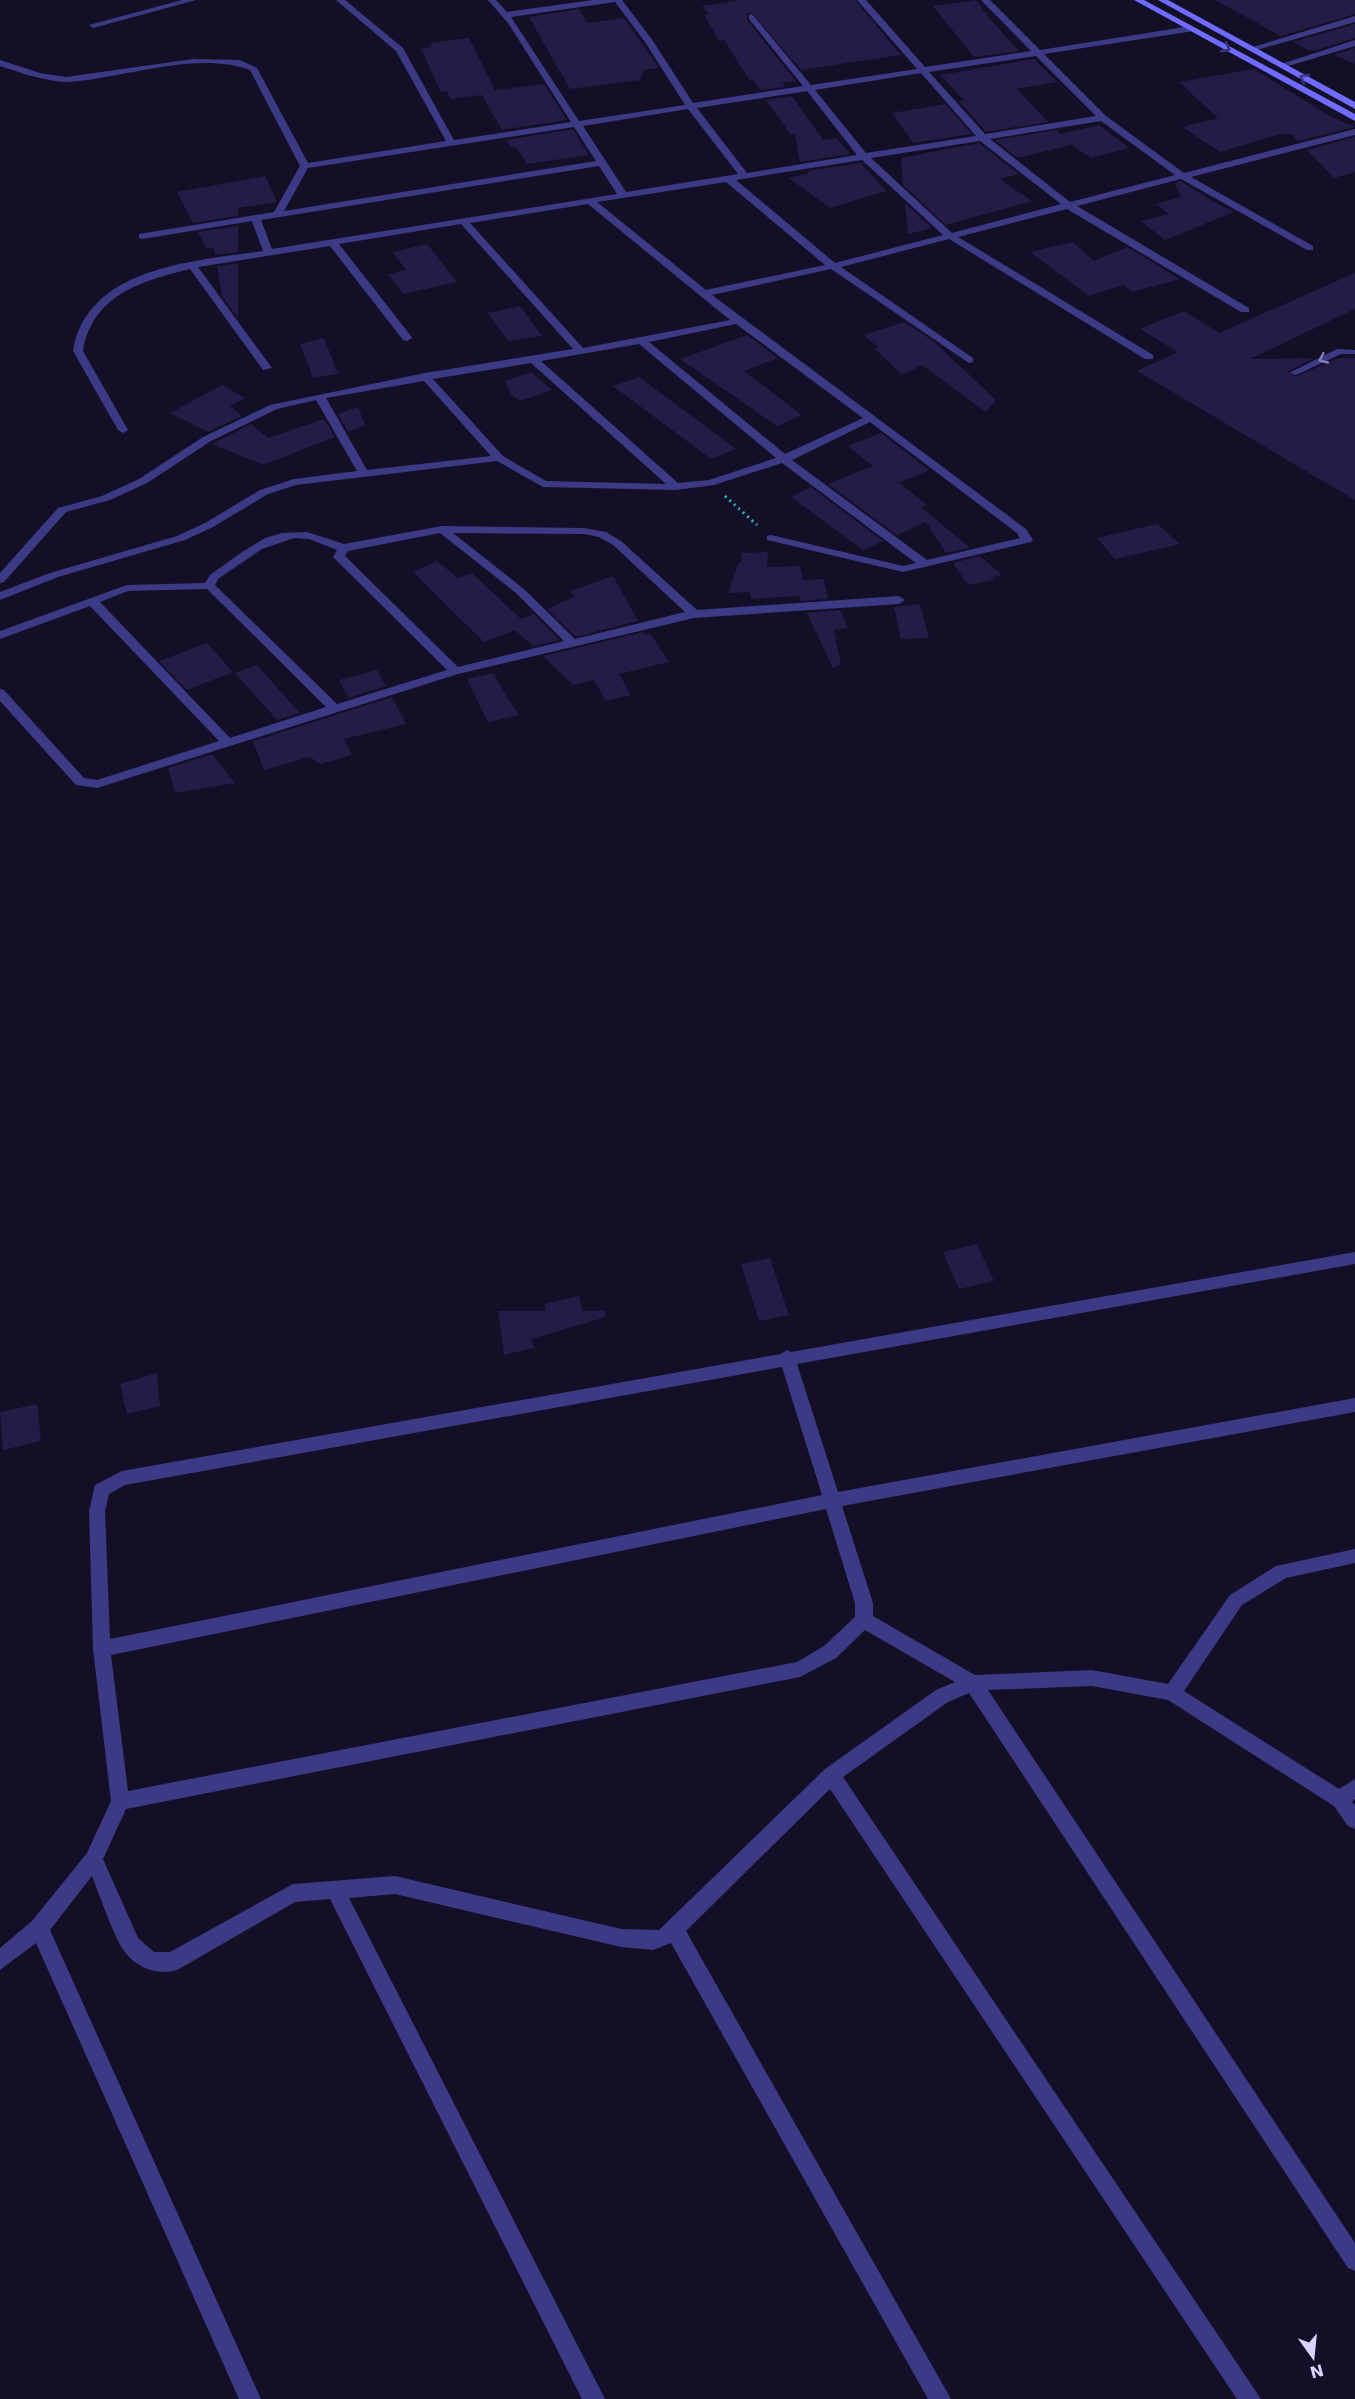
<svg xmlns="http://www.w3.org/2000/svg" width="1355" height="2399" font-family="'DejaVu Sans',sans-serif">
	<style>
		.building { fill: #241b47 }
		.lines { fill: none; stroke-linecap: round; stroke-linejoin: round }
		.path { stroke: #2fb8b0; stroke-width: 3; stroke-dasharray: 2 4; stroke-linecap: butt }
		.lane { fill: #3d3a85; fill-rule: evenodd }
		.street { fill: #3d3a85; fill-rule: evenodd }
		.secondary { fill: #6f6bff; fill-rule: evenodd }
		.oneway { stroke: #38347d }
		.oneway2 { stroke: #837fbc }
	</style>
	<rect width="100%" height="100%" fill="#130f26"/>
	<g class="building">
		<path d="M741 0H855L901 55 801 70 751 12 747 14V20L796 81 783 83 785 87 760 90 753 80 750 81 724 40 719 41 704 15 709 14 702 6Z"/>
		<path d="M976 0 991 20 1019 51 974 57 933 6Z"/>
		<path d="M1215 0H1355V14L1281 36Z"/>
		<path d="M579 9 587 23 624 18 659 68 644 70 640 80 570 89 529 17Z"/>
		<path d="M1355 24V38L1320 49 1310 51 1293 42Z"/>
		<path d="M469 38 495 90 544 84 567 120 502 130 482 95 450 99 447 91 441 92 421 49 432 47 430 43Z"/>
		<path d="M1355 48V64L1334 55Z"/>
		<path d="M1034 59 1057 82 1017 89 1048 122 986 132 959 101 964 100 940 75Z"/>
		<path d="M1254 69 1330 116 1355 127 1298 141 1291 134H1280L1220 152 1182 127 1218 118 1179 82Z"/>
		<path d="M792 96 823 140 837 138 850 154 800 162 795 134 791 135 766 100Z"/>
		<path d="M945 104 972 134 913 143 892 113Z"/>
		<path d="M1099 125 1129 148 1091 158 1069 143 1071 145 1018 158 995 140 1057 130 1060 134Z"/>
		<path d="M573 129 589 155 527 164 516 147H511L507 140Z"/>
		<path d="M1355 137V172L1334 178 1307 150Z"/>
		<path d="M979 143 1019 174 1000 179 1032 201 946 225 903 185 901 158Z"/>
		<path d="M861 163 886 191 830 208 789 178 809 173 807 171Z"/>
		<path d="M265 176 277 202 238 208V216L193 223 177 192Z"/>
		<path d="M1181 181 1214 202 1234 212 1165 240 1141 221 1169 214 1156 204 1181 197 1175 183Z"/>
		<path d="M905 203 932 228 908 234Z"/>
		<path d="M238 226V252L215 255 214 248H206L198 232Z"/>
		<path d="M1073 242 1094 261 1127 247 1180 279 1132 292 1123 285 1089 296 1030 252Z"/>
		<path d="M427 244 457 282 403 294 388 274 406 270 393 252Z"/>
		<path d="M238 263V317H237L222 296 217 266Z"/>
		<path d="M1355 273V309L1250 359 1314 358 1287 372 1295 377 1338 358H1355V500L1137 371 1178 352 1140 329 1184 311 1219 333Z"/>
		<path d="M520 306 542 336 508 341 488 313Z"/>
		<path d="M904 322 933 341 996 400 986 412 922 365 902 375 875 349 879 348 864 335Z"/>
		<path d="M747 335 778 358 744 371 802 415 777 426 680 359Z"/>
		<path d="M324 338 338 374 313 378 300 344Z"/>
		<path d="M531 372 552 390 520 401 511 394 505 381Z"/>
		<path d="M639 377 736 449 711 459 613 386Z"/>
		<path d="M222 385 245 398 230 406 242 416 208 432 170 413Z"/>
		<path d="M358 407 365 425 348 432 338 414Z"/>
		<path d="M324 419 335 437 263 465 212 444 251 424 268 438Z"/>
		<path d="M881 433 929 470 899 483 927 505 921 507 970 548 946 553 926 522 897 535 828 484 873 466 848 446Z"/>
		<path d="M811 487 883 541 863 550 791 497Z"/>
		<path d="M1157 524 1180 544 1115 559 1097 538Z"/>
		<path d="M768 552 767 567 800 566 803 580 824 579 828 599 801 601 799 596 751 599 750 592 728 593 739 562 742 561 741 553Z"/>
		<path d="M980 556 1002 575 992 577 994 580 968 585 953 563Z"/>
		<path d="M437 561 458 578 472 573 521 619 534 614 560 640 533 646 515 630 484 642 413 572Z"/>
		<path d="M613 576 638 621 576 637 547 609 575 596 570 591Z"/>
		<path d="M920 604 929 638 901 639 894 607Z"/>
		<path d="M840 610 848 628 834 630 841 665 833 668 807 613Z"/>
		<path d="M644 632 645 635 650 633 669 662 619 674 631 695 606 701 594 680 573 685 543 656Z"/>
		<path d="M207 643 233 672 187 690 159 661Z"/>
		<path d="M257 665 300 713 277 720 235 673Z"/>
		<path d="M377 670 386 686 349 698 339 680Z"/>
		<path d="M493 673 507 697 519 715 488 722 467 679Z"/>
		<path d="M392 697 406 724 344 739 352 755 320 764 310 757 264 770 253 741Z"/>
		<path d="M212 754 235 783 175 793 168 768Z"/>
		<path d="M977 1244 994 1281 959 1289 943 1252Z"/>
		<path d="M770 1258 789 1315 759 1321 741 1264Z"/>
		<path d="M579 1296 582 1311H605L606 1317 531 1339 534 1348 504 1355 498 1311H546L544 1304Z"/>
		<path d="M157 1373 160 1406 127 1414 120 1384Z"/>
		<path d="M37 1404 41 1441 3 1450 0 1412Z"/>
	</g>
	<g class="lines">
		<path class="path" d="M725 496 757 525"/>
		<path class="lane" d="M1337 349 1355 350V354H1341L1296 375 1289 373Z"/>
		<g class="street">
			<path d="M182 0H196L93 28 89 25Z"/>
			<path d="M336 0H345L403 48 454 140 571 122 508 23 488 0H496L507 12 593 0H622L653 41 693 103 803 86 749 19V15L752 14 811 85 917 69 857 0H866L925 67 1031 51 981 0H990L1040 50 1191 26 1194 27V31L1044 54 1106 116 1184 173 1355 129V135L1191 177 1313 246V250H1307L1181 179 1077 206 1249 308V312H1241L1067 209 958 237 1153 355V359H1145L949 239 841 267 973 358V362L969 363 831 269 712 295 1026 529 1033 540 1031 542 903 572 767 540V536L771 535 903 566 916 563 782 463 714 485 676 490 543 487 497 461 296 485 268 494 213 527 185 540 58 577 0 600V592L50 573 177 536 205 523 260 490 294 479 357 471 316 400 277 409 211 441 147 483 110 500 66 512 4 582 0 583V573L58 508 102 496 139 479 203 437 270 405 425 373 573 349 461 224 339 244 411 336 412 338 407 341 403 340 330 246 198 267 272 368 263 370 190 269C142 281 93 294 83 351L128 430 123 433 118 430 73 351C87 266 196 261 263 251L252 221 142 239 139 238V234L274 212 300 166 250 70C194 50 124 79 66 82 43 81 22 73 0 66V60L40 73 66 77 193 59 240 60 257 68 308 163 446 141 396 51ZM615 2 645 42 685 105 579 121 511 17ZM1036 56 1096 116 985 134 929 72ZM921 73 976 136 866 153 815 90ZM807 91 857 155 747 173 697 108ZM688 109 738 174 626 192 583 126ZM1101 121 1175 175 1070 202 990 139ZM574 127 596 161 284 211 308 168ZM980 141 1061 204 952 233 871 158ZM862 160 943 235 835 263 736 180ZM599 166 617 194 272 249 261 220ZM726 182 825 265 706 290 597 202ZM588 204 730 320 583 348 470 223ZM736 324 863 418 785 454 649 342ZM639 344 776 458 709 480 678 483 541 361ZM531 363 666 484 546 481 503 456 433 379ZM424 381 491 456 367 470 326 398ZM870 422 1017 533 1020 538 927 560 792 460Z"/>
			<path d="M1355 16V22L1253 51 1246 49Z"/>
			<path d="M1355 40V46L1285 67 1278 65Z"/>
			<path d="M442 526 584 528 606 532 621 541 697 610 899 596 905 600 899 604 694 618 458 674 97 788 76 785 0 701V689L4 690 84 778 97 780 219 741 90 606 0 639V631L127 585 205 583 210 575 242 552 265 538 282 533 307 532 344 544ZM440 533 516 593 564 641 458 667 345 556 348 551ZM453 533 584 534 599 537 613 545 685 612 575 639 524 589ZM294 538 309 539 337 550 333 557 335 559 447 670 337 704 215 585 218 579 262 549ZM207 589 326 707 230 738 100 602 128 591Z"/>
			<path d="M1355 1252V1264L797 1364 838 1492 1355 1398V1412L842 1506 873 1603V1616L975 1675 1092 1670 1168 1684 1230 1595 1276 1566 1355 1549V1563L1286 1578 1242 1605 1184 1691 1339 1789 1355 1779V1799L1352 1802 1355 1805V1829L1348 1826 1334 1806 1168 1700 1092 1686 988 1690 1355 2243V2271L1348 2268 969 1693 948 1702 843 1777 1261 2399H1237L830 1789 686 1931 951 2399H928L671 1943 653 1950 621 1947 395 1894 349 1898 605 2399H582L330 1899 295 1902 179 1969C160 1977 136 1968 124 1951 113 1935 100 1896 92 1876L50 1930 261 2399H239L36 1943 0 1970V1948L32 1921 87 1853 111 1801 93 1649 89 1511 95 1485 122 1471 781 1354 787 1350 791 1352ZM782 1367 822 1495 110 1639 105 1511 109 1494 125 1485ZM826 1509 855 1603V1617L824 1646 797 1662 128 1791 111 1655ZM865 1630 955 1682 936 1690 825 1769 659 1930 621 1929 395 1876 293 1884 170 1952H154L138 1938 103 1859 126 1809 800 1677 836 1658Z"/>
		</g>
		<g class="secondary">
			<path d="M1134 0H1144L1355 114V121Z"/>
			<path d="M1158 0H1168L1355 102V109Z"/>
		</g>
	</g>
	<defs><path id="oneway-chevron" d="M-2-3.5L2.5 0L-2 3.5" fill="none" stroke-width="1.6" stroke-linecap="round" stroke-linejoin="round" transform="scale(1.5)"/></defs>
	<g class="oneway">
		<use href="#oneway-chevron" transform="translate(1226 48) rotate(28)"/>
		<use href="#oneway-chevron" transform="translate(1304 78) rotate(-151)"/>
	</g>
	<use class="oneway2" href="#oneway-chevron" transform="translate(1323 359) rotate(155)"/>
	<g transform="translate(1313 2357) rotate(165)" stroke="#130f26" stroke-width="4.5" paint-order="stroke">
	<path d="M0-4.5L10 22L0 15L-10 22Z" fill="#d9d4ff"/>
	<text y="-9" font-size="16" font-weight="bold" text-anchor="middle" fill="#d9d4ff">N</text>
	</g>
</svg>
